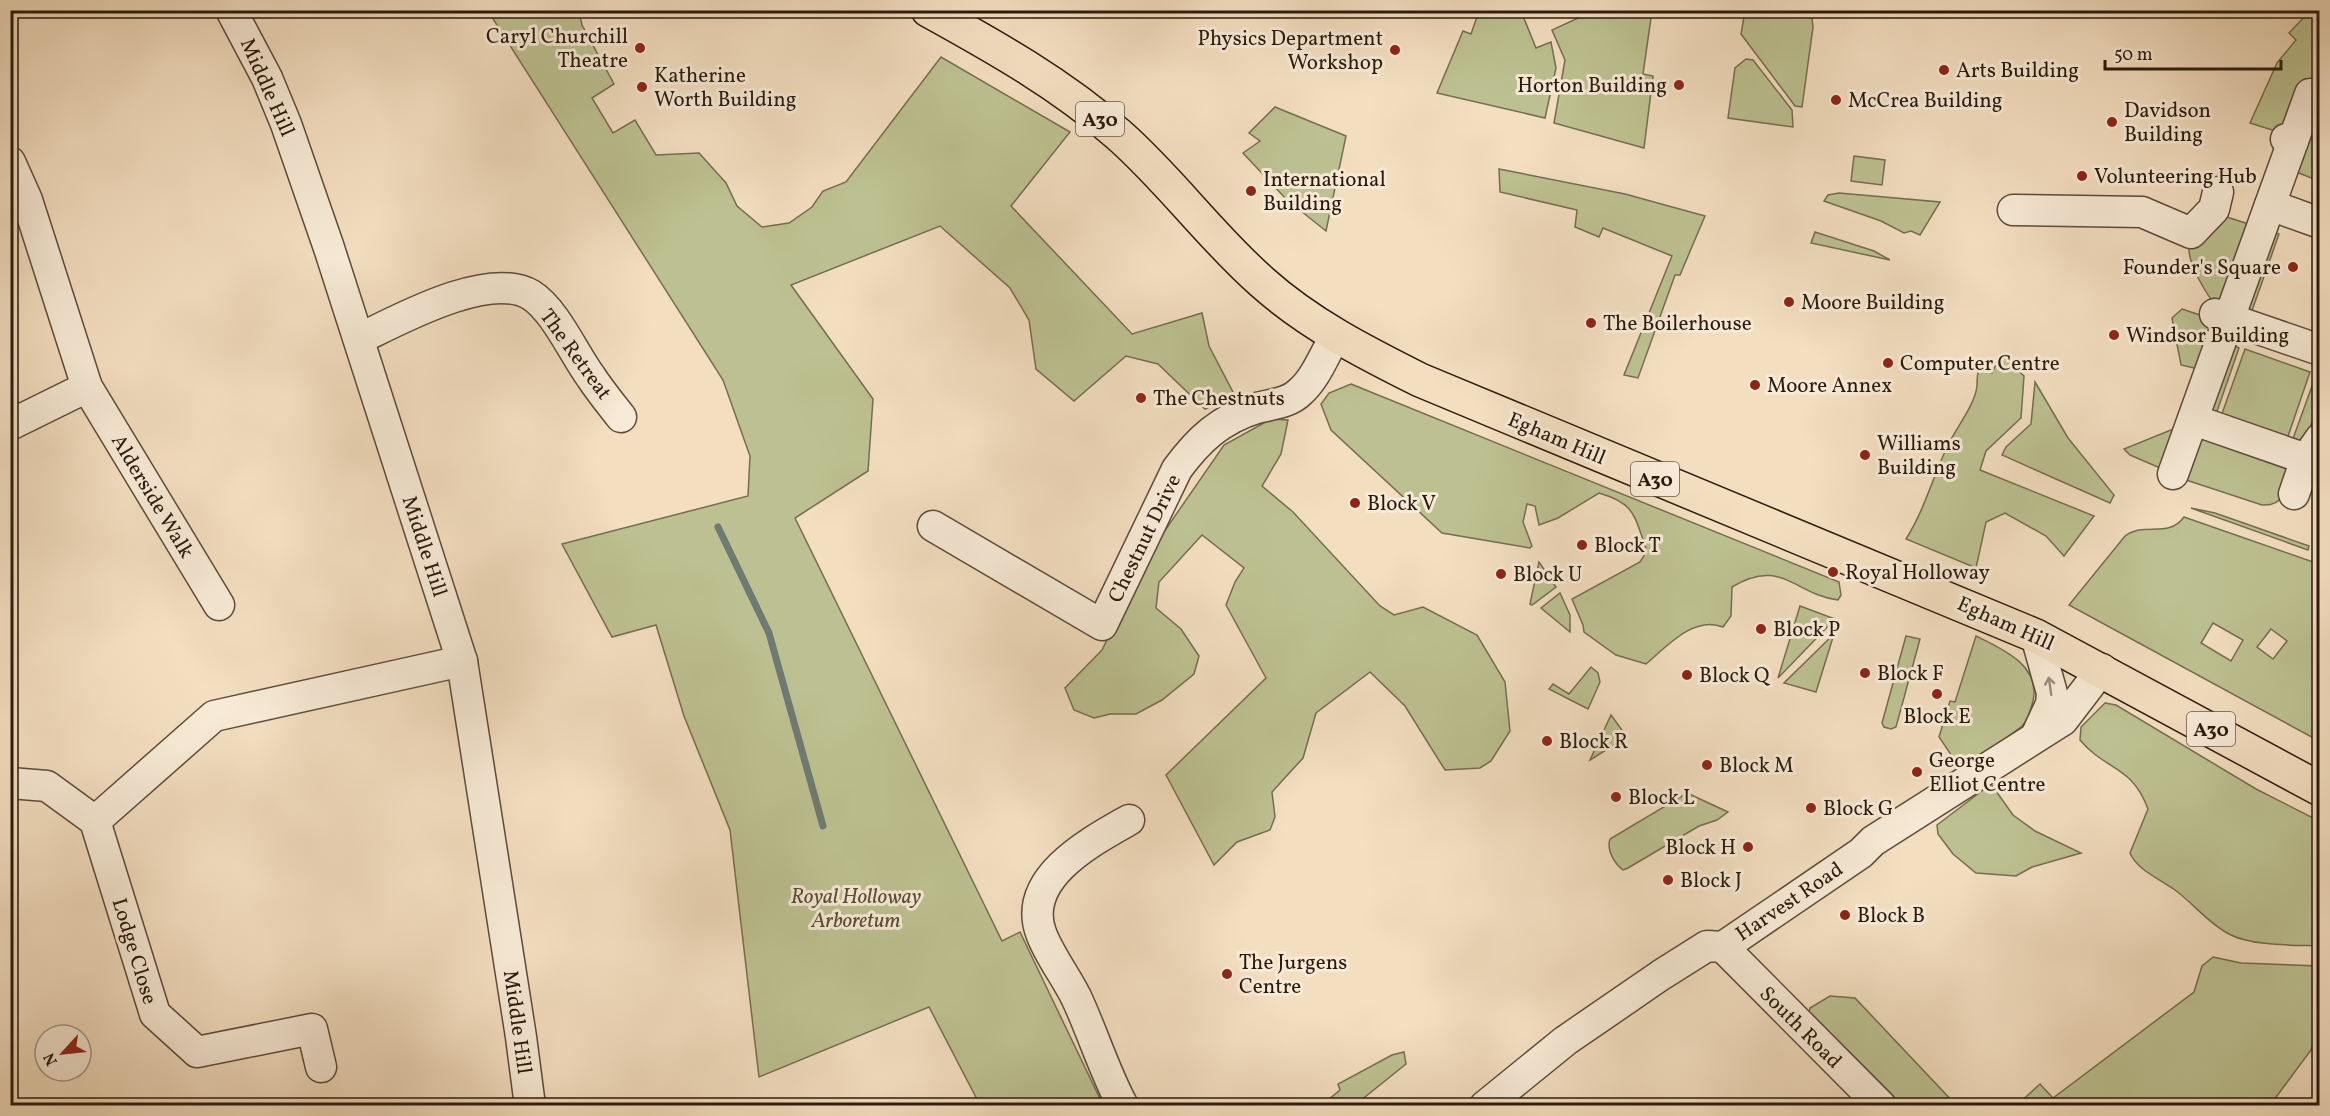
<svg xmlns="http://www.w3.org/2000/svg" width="2330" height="1116" font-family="Vollkorn,serif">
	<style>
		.green { fill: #bdc191; stroke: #746e4f; stroke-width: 1.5; fill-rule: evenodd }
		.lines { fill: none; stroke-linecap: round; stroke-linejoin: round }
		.stream { stroke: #6e7b72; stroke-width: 7 }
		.minor-casing { stroke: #5c4b3a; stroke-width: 33 }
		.major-casing { stroke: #2a1a0d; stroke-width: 36 }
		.minor { stroke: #f7ead6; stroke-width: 30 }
		.major { stroke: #f3dec0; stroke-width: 33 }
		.oneway { stroke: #9b8c7c }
		.poi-dot { fill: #8f2418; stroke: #f7ead6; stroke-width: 2 }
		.labels { text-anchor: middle; stroke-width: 6; stroke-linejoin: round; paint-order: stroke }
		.shield { fill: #f7ead6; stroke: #685849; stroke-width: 1.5 }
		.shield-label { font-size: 20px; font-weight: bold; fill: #2a1a0d }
		.poi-label { font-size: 21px; fill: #2a1a0d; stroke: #f7ead6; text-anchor: start }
		.street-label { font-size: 21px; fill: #2a1a0d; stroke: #f7ead6 }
		.park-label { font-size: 21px; font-style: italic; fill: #564c35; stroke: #f7ead6 }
	</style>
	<rect width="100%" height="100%" fill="#f3dec0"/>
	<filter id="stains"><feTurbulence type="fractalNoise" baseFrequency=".00333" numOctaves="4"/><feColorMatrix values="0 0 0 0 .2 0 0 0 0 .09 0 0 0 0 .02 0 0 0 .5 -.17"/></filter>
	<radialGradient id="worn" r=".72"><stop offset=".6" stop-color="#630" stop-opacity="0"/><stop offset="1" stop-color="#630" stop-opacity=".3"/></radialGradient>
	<g class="green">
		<path d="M1619 10 1652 11 1643 74 1653 76 1644 148 1554 123 1565 60 1552 30 1593 11Z"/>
		<path d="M488 11H579L582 25 614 84 592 98 613 133 635 120 656 155 699 153 726 183 737 206 762 227 789 223 812 207 823 191 846 182 941 57 1070 132 1011 206 1132 334 1202 313 1209 346 1235 396 1205 409 1158 364 1126 356 1074 401 1036 369 1029 320 1010 288 940 226 791 285 873 399 868 471 795 518 1002 941 1020 932 1103 1105H980L929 1007 759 1077 730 830 684 716 656 625 612 637 562 544 748 496 750 456 723 380Z"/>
		<path d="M1479 11H1521L1536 48 1551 42 1556 68 1545 118 1437 93 1463 31 1471 34Z"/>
		<path d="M1808 11 1812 18 1813 27 1802 107 1795 106 1741 34 1745 11Z"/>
		<path d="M2310 11H2319V81L2304 79 2296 87 2288 135 2250 123 2277 63 2296 40 2289 33Z"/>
		<path d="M1746 59 1753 60 1792 110 1793 127 1728 118 1735 68Z"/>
		<path d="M2319 105V181L2291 170Z"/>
		<path d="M1275 107 1346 136 1326 231 1286 199 1243 153 1260 141 1249 133Z"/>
		<path d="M1854 156 1885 160 1882 185 1851 181Z"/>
		<path d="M1499 169 1625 194 1705 216 1680 275H1675L1638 378 1624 375 1672 256 1603 228 1599 237 1575 227 1577 210 1500 192Z"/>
		<path d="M1839 193 1940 202 1920 235 1911 231 1904 233 1881 221 1824 201 1828 195Z"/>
		<path d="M2214 213 2255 226 2218 308C2207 296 2188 264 2189 248 2189 236 2207 222 2214 213Z"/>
		<path d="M1815 232 1874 251 1890 260 1811 243Z"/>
		<path d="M2273 232 2279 234 2249 319 2240 309Z"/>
		<path d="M2182 309 2212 319 2203 370 2181 365 2172 318Z"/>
		<path d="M2227 343 2239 348 2214 420 2206 417Z"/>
		<path d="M2245 349 2310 372 2285 445 2219 422Z"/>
		<path d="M2001 354 2024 376 2021 418 1986 451 1980 470 2094 516 2064 556 2046 536 2005 513 1986 522 1976 568 1906 539C1925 509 1933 476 1948 445 1956 428 1975 405 1977 386 1977 379 1977 375 1979 368L1992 373Z"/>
		<path d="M2316 375 2319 376V401L2304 445 2290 447Z"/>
		<path d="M2035 382 2068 438 2114 495 2110 503 2002 455 2006 447 2031 424Z"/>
		<path d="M1351 384 1839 582 1841 595 1838 600C1794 594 1781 557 1732 587L1731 616 1723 627C1694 615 1666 647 1646 664L1616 655 1584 632 1583 625 1572 599 1640 562 1647 551C1634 517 1637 504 1599 493L1558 518 1539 525 1535 506 1527 504 1523 522 1532 546 1530 548 1442 533 1331 430 1321 404 1329 393Z"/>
		<path d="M1271 419 1288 420 1281 454 1262 486 1293 512 1380 606 1394 615 1423 607 1477 635 1505 682 1510 731 1491 761 1480 768 1445 770 1405 706 1370 672 1316 713 1303 758 1272 792 1275 817 1270 830 1237 842 1214 865 1166 775 1266 678 1226 605 1235 582 1244 568 1202 535 1159 582 1156 608 1181 629 1199 656 1194 674 1162 700 1136 714H1110L1094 718 1074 710 1065 688 1102 650 1146 558 1224 445Z"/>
		<path d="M2183 425 2167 471 2130 455 2124 449Z"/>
		<path d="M2195 432 2291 459C2287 480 2289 507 2262 505L2180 478Z"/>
		<path d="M2191 508 2215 513 2309 546 2308 550Z"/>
		<path d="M2184 517 2316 563 2320 573 2319 741 2069 605 2125 536C2145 521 2168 539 2184 517ZM2213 623 2243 640 2231 661 2201 643ZM2271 629 2287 641 2273 659 2257 647Z"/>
		<path d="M1539 562 1556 587 1532 605 1530 604Z"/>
		<path d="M1560 593 1570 615V632L1541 608Z"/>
		<path d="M1800 606 1835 619 1778 678Z"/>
		<path d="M1834 634 1816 692 1784 683Z"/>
		<path d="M1906 636 1920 639 1896 727 1891 729 1884 727 1882 723Z"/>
		<path d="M1976 636C2002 649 2041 665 2033 701 2031 709 2028 720 2022 726 2003 742 1980 754 1960 768L1939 737 1950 701 1955 702Z"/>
		<path d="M1591 667 1598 673 1600 682 1588 709 1549 689 1553 684 1569 694Z"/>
		<path d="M2105 703 2116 705 2256 789 2319 821V946C2295 945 2250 946 2229 934 2208 923 2194 904 2175 890 2160 879 2137 870 2130 853L2148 809C2132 765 2106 771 2080 740L2081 727Z"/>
		<path d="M1611 715 1627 737 1590 760Z"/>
		<path d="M1991 784 2013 815 2035 831 2081 853 2032 867 2016 876 1976 873 1953 854 1938 834 1937 825Z"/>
		<path d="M1687 793 1728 812 1717 820 1699 826 1628 868 1623 870C1615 864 1606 850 1610 839Z"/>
		<path d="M2213 957 2241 963 2319 966V1027L2311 1050 2271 1104 2273 1105H2017L2040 1084 2053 1098 2194 992 2202 966Z"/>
		<path d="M1830 996 1855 998 1956 1105H1885L1806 1028 1810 1008Z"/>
		<path d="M1404 1052 1406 1064 1355 1105H1308L1329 1099 1340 1090 1338 1084 1392 1055Z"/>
	</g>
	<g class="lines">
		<path class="stream" d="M718 527 769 633 823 826"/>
		<g class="minor-casing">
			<g id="minor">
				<path d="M231 10 267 78 286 124 329 248 462 661 521 1037 530 1106"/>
				<path d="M2286 139 2293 141 2310 94 2320 97"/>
				<path d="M10 162 27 200 87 387 219 605"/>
				<path d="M2270 205 2320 223"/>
				<path d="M2013 210 2142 212 2191 233 2214 209 2218 192"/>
				<path d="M2215 314 2320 350"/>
				<path d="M359 339C400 319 489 270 531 295 555 310 574 354 591 377 600 391 611 404 621 417"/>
				<path d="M2194 420 2306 459"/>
				<path d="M10 425 87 387"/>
				<path d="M2173 474 2293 141"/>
				<path d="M2294 494 2306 459 2320 439"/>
				<path d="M933 526 1102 625 1177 469C1199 439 1221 419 1257 408 1272 404 1289 403 1300 392 1316 378 1324 355 1335 337"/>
				<path d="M2036 736 2051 704 2052 693 2036 636"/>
				<path d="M10 783 47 786 95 821 155 1014 197 1052 312 1029 321 1067"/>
				<path d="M95 821 214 716 462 661"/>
				<path d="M1723 947 1861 853 1873 841 2063 720 2102 669"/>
				<path d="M1723 947 1881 1106"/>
				<path d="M1123 1106C1104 1071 1093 1033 1076 997 1065 975 1049 955 1041 933 1021 878 1092 841 1129 820"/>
				<path d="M1485 1106 1565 1041 1661 975 1707 946 1723 947"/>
			</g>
		</g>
		<g class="major-casing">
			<path id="major" d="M928 10C995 47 1061 84 1119 135 1170 180 1210 236 1262 282 1309 324 1364 352 1420 380L2036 636 2320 789"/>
		</g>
		<use href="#minor" class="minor"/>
		<use href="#major" class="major"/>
	</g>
	<defs><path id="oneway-shaft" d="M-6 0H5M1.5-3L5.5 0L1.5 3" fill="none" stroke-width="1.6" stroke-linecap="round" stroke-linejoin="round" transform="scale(1.5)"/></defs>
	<use class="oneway" href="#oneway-shaft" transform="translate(2050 686) rotate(-98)"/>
	<g class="poi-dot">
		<circle cx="640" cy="48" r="6"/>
		<circle cx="1395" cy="50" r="6"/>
		<circle cx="1944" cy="70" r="6"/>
		<circle cx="1679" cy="85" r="6"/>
		<circle cx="642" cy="87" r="6"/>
		<circle cx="1836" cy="100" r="6"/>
		<circle cx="2112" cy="122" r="6"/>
		<circle cx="2082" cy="176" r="6"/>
		<circle cx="1251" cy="191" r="6"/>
		<circle cx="2293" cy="267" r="6"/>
		<circle cx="1789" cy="302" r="6"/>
		<circle cx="1591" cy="323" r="6"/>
		<circle cx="2114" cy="335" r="6"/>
		<circle cx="1888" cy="363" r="6"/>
		<circle cx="1755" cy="385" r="6"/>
		<circle cx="1141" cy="398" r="6"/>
		<circle cx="1865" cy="455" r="6"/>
		<circle cx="1355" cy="503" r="6"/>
		<circle cx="1582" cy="545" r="6"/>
		<circle cx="1833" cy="572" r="6"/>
		<circle cx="1501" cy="574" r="6"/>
		<circle cx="1761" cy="629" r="6"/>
		<circle cx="1865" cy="673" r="6"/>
		<circle cx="1687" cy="675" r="6"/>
		<circle cx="1937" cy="694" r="6"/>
		<circle cx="1547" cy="741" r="6"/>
		<circle cx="1707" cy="765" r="6"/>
		<circle cx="1917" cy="772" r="6"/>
		<circle cx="1616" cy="797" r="6"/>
		<circle cx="1811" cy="808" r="6"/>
		<circle cx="1748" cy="847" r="6"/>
		<circle cx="1668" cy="880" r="6"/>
		<circle cx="1845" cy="915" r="6"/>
		<circle cx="1227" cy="974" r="6"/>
	</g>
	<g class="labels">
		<g class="shield">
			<rect x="1076" y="102" width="48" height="34" rx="4.5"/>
			<rect x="1631" y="462" width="48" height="34" rx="4.5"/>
			<rect x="2187" y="712" width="48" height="34" rx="4.5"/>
		</g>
		<g class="shield-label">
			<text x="1100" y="126">A30</text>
			<text x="1655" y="486">A30</text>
			<text x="2211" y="736">A30</text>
		</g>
		<g class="poi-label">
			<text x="628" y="43" text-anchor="end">Caryl Churchill<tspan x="628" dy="24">Theatre</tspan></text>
			<text x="1383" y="45" text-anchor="end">Physics Department<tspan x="1383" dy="24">Workshop</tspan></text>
			<text x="1956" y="77">Arts Building</text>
			<text x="654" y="82">Katherine<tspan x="654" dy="24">Worth Building</tspan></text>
			<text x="1667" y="92" text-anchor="end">Horton Building</text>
			<text x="1848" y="107">McCrea Building</text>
			<text x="2124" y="117">Davidson<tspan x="2124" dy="24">Building</tspan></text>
			<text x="2094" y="183">Volunteering Hub</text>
			<text x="1263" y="186">International<tspan x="1263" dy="24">Building</tspan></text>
			<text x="2281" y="274" text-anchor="end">Founder's Square</text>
			<text x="1801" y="309">Moore Building</text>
			<text x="1603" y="330">The Boilerhouse</text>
			<text x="2126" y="342">Windsor Building</text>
			<text x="1900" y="370">Computer Centre</text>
			<text x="1767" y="392">Moore Annex</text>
			<text x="1153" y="405">The Chestnuts</text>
			<text x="1877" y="450">Williams<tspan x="1877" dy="24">Building</tspan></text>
			<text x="1367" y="510">Block V</text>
			<text x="1594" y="552">Block T</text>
			<text x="1845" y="579">Royal Holloway</text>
			<text x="1513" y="581">Block U</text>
			<text x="1773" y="636">Block P</text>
			<text x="1877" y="680">Block F</text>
			<text x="1699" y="682">Block Q</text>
			<text x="1937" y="723" text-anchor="middle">Block E</text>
			<text x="1559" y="748">Block R</text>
			<text x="1929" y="767">George<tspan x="1929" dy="24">Elliot Centre</tspan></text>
			<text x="1719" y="772">Block M</text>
			<text x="1628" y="804">Block L</text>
			<text x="1823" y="815">Block G</text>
			<text x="1736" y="854" text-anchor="end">Block H</text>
			<text x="1680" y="887">Block J</text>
			<text x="1857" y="922">Block B</text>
			<text x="1239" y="969">The Jurgens<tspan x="1239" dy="24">Centre</tspan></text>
		</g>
		<g class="street-label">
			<text transform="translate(268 87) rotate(66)" y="7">Middle Hill</text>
			<text transform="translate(576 354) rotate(54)" y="7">The Retreat</text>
			<text transform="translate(1557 438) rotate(23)" y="7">Egham Hill</text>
			<text transform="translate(153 496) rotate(59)" y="7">Alderside Walk</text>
			<text transform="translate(1144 538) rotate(-64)" y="7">Chestnut Drive</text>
			<text transform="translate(425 546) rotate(72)" y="7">Middle Hill</text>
			<text transform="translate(2006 623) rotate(24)" y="7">Egham Hill</text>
			<text transform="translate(1789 901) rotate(-34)" y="7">Harvest Road</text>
			<text transform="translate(135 951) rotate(73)" y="7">Lodge Close</text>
			<text transform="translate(518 1022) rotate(82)" y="7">Middle Hill</text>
			<text transform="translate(1801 1027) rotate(45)" y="7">South Road</text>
		</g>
		<g class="park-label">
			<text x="856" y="903">Royal Holloway<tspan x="856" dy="24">Arboretum</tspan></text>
		</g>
	</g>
	<rect width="2330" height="1116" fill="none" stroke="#f3dec0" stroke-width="36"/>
	<rect x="12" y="12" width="2306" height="1092" fill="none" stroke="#2a1a0d" stroke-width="3"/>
	<rect x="18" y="18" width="2294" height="1080" fill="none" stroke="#2a1a0d" stroke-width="1.5"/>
	<g transform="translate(63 1053) rotate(243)"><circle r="28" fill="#f7ead6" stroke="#a59786" stroke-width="1.5"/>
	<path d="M0-4.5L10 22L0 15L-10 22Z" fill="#8f2418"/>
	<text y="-9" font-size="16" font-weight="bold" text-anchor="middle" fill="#2a1a0d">N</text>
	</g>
	<path d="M2105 60v9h176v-9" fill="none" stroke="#2a1a0d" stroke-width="3"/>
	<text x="2114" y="60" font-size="18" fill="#2a1a0d" stroke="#f7ead6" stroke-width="4.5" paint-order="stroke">50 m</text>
	<rect width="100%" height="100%" filter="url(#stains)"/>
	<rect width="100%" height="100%" fill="url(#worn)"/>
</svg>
